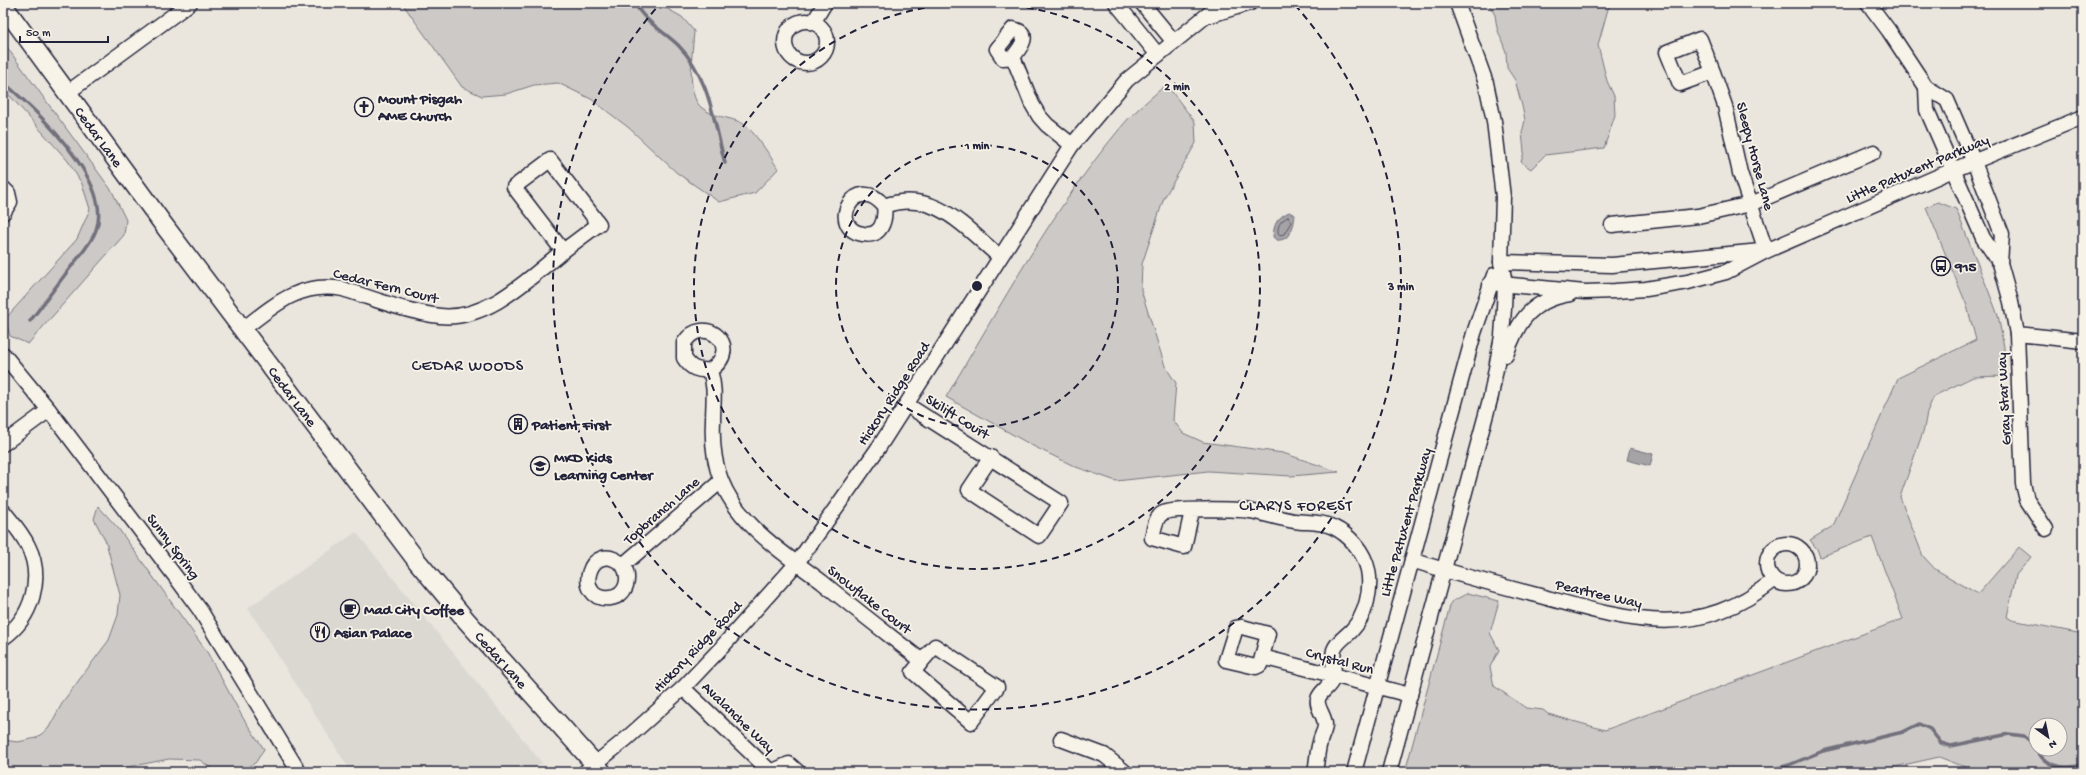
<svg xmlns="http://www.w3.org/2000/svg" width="2086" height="775" font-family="'Gochi Hand',sans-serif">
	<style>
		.built { fill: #dbd8d2 }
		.green { fill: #cdc9c6; stroke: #787680; fill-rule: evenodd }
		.water { fill: #a6a3a6; stroke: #716f7b }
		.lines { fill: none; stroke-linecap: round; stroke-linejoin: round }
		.shore { stroke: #575666; stroke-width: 1 }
		.stream { stroke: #716f7b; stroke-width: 3.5 }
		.minor-casing { stroke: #22223b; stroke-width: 17 }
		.major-casing { stroke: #22223b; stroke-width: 21 }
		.minor { stroke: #f7f3e8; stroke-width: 14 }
		.major { stroke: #f7f3e8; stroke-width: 18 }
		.ring { fill: none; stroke: #22223b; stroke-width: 2; stroke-dasharray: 7 5 }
		.labels { text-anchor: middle; stroke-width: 3.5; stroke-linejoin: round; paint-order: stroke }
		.poi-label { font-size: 15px; font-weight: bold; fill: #22223b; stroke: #f7f3e8; text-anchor: start }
		.street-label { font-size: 15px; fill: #22223b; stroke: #f7f3e8 }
		.neighbourhood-label { font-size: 16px; letter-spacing: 1px; fill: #22223b; stroke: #f7f3e8 }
		.centre { fill: #22223b; stroke: #f7f3e8; stroke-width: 2 }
		.ring-label { font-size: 12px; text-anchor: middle; font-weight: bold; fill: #22223b; stroke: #f7f3e8; stroke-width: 3.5; stroke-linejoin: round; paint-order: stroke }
	</style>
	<rect width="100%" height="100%" fill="#eae6de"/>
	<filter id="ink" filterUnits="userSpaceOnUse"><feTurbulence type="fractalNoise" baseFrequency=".025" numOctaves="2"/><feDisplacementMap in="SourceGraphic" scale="8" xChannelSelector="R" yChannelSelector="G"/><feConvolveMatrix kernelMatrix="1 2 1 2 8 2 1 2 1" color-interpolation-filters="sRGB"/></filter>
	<g filter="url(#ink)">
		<path class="built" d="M356 532 542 763 528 772H351L248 608Z"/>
		<g class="green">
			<path d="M402 3H657L682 17 694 31C693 50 685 95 702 108 713 117 730 117 742 123 754 130 771 157 778 169L755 193 719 202 677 173 629 128 591 99 558 83 534 85 506 94 482 96 462 87Z"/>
			<path d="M1488 3H1613L1608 9 1598 45 1607 81 1614 96 1615 115 1604 148 1545 155 1531 169 1521 162 1524 152 1522 133 1525 120 1522 106 1515 80 1507 68 1506 52 1497 28 1495 15Z"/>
			<path d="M3 42 112 191 126 220 124 235 28 344 10 336 5 319 77 239 90 209 82 184 68 161 11 97 3 91Z"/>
			<path d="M1166 84 1195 122 1196 143 1164 198 1142 264 1141 290 1165 366 1176 383 1173 420 1183 433 1203 442 1283 453 1339 472 1291 476 1208 471 1116 481 1076 467 1033 446 946 397C1001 305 1054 207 1122 126 1135 110 1152 98 1166 84Z"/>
			<path d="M1938 202 1956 209 1998 315 2004 347 2005 376 1973 377 1934 396 1927 412 1924 429 1900 497 1923 556 1935 569 1978 594 2019 547 2031 557 2016 575 2007 617 2012 620 2083 634V772H1978L1939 757 1872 772H1405L1451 602 1468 593 1499 601 1490 633 1499 650 1490 667 1494 686 1526 708 1543 710 1548 714 1605 730 1903 619 1872 537 1820 557 1817 549 1810 540 1833 526 1898 378 1976 340 1967 306 1926 207ZM2036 725H2060V749H2036Z"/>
			<path d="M98 506 118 528 207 652 243 718 264 749 256 762 242 772H216L200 760 169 759 123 768V772H3V740L18 742 36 738 48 729 64 700 109 640 118 615 120 595 106 542 94 519Z"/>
		</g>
		<g class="water">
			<path d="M1289 212 1295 215C1294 226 1290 242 1276 240L1273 237C1274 223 1277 218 1289 212Z"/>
			<path d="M1630 448 1653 454 1650 466 1627 460Z"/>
		</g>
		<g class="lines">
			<path class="shore" d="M1288 217 1291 222 1284 234 1279 235C1276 228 1280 220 1288 217Z"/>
			<g class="stream">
				<path d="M635 3C644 22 664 31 678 45 710 77 714 123 725 163"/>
				<path d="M3 82C36 110 114 182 96 230 92 242 82 253 74 263 59 282 45 302 30 321"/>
				<path d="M2037 749C2045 769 2065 769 2083 765"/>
				<path d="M1765 772 1789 765 1823 751 1903 732 1919 724 1930 729 1941 743 1951 746 2009 734 2024 736 2036 746"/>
			</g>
			<g class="minor-casing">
				<g id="minor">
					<path d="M1116 3 1158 55"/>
					<path d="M1142 3 1174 42"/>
					<path d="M1868 3 1889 31 1926 87 1947 100 1974 162 2002 234 2000 263 2011 302 2017 334 2023 484 2027 500 2046 529"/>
					<path d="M1211 15 1250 3"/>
					<circle cx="806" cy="42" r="21"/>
					<path d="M813 23 825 3"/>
					<path d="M1013 57 1003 58 997 49 1013 29C1033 33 1020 48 1013 57L1032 104 1039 116 1047 125 1072 145"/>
					<path d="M1713 72 1700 39 1667 52 1680 84 1713 72 1725 106 1740 173 1766 251"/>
					<path d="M1926 87 1927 110 1983 238 2000 263"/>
					<path d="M67 93 190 3"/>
					<path d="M3 188 8 193 10 202 3 213"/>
					<path d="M884 206C856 171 826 228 863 234 881 238 886 220 884 206 934 188 964 227 1000 257"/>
					<path d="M1612 225 1698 216 1751 204 1874 152"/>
					<path d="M1501 262 1612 265 1761 251"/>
					<path d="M1490 283 1585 292 1615 291 1646 289 1688 282 1726 272 1766 251 1953 170 2083 117"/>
					<path d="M242 330C274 305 300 281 343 289 374 299 407 312 440 316 488 321 529 278 563 251L514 187 550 160 599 224 563 251"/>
					<path d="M2017 334 2083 341"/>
					<path d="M3 354 49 410 175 576 200 610 299 772"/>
					<path d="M1506 355C1518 320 1532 300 1570 294"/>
					<path d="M710 370C745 347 703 312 684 343V358C691 369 698 371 710 370 716 391 713 400 713 421 712 440 714 462 721 480 739 526 785 554 822 582 855 609 889 635 922 661L913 672 971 722 997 687 935 646 922 661"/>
					<path d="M907 405 1061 503 1039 536 969 490 991 457"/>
					<path d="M3 444 49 410"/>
					<path d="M3 511C12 522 22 533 28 546 44 578 32 618 3 638"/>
					<path d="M1192 511 1184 547 1152 538C1154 530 1155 517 1163 513 1172 508 1237 509 1250 511 1265 514 1279 518 1294 521 1308 523 1320 521 1333 527 1350 535 1364 552 1368 570 1372 590 1366 615 1352 630 1347 636 1337 641 1334 650 1331 660 1337 673 1331 682 1328 688 1320 692 1318 699 1316 708 1325 715 1325 725 1325 731 1321 736 1320 742 1317 752 1317 762 1315 772"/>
					<circle cx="1787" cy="564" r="20"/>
					<path d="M1412 560C1454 574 1497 585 1540 596 1627 620 1696 643 1774 580"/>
					<path d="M623 565C631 578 627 596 610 598 572 602 589 536 623 565L721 481"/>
					<path d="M1262 657 1260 665 1256 667 1226 660 1236 628 1242 627 1268 634 1262 657 1410 695"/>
					<path d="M683 688 771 772"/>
					<path d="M1061 739 1104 755 1125 772"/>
					<path d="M585 772 626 739 683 688 722 647 797 563 879 447 1072 145 1127 80 1222 3"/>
					<path d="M771 772 789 764 798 772"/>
					<path d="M1354 772 1474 333 1494 275"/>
					<path d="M1389 772 1491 396 1502 336 1504 308 1505 283 1501 262 1503 197 1494 121 1486 83 1457 3"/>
				</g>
			</g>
			<g class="major-casing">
				<g id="major">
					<path id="s1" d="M3 5 163 224 417 561 466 620 602 772"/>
				</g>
			</g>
			<use href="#minor" class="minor"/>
			<use href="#major" class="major"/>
		</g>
	</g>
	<g class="ring">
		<circle cx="977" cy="286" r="141"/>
		<path d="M979 3A283 283 0 1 1 975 3"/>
		<path d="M1295 5A424 424 0 1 1 659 5"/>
	</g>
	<defs>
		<g id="church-ring" transform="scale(1)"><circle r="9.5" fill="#f7f3e8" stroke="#22223b" stroke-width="1.5"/><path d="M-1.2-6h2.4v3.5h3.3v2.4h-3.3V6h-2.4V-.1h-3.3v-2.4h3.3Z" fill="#22223b"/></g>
		<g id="bus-ring" transform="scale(1)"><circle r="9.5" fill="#f7f3e8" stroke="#22223b" stroke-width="1.5"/><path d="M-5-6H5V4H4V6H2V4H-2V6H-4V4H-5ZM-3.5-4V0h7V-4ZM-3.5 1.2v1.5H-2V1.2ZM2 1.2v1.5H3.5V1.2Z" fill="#22223b"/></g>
		<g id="building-ring" transform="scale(1)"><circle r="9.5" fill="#f7f3e8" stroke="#22223b" stroke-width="1.5"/><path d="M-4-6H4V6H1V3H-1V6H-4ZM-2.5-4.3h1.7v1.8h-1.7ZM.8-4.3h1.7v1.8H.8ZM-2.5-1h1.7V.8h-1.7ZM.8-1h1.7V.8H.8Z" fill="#22223b"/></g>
		<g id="school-ring" transform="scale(1)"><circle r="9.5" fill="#f7f3e8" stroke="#22223b" stroke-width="1.5"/><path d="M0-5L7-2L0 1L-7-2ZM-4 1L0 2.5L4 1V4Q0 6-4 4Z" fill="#22223b"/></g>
		<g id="cafe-ring" transform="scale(1)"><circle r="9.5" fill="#f7f3e8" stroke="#22223b" stroke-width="1.5"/><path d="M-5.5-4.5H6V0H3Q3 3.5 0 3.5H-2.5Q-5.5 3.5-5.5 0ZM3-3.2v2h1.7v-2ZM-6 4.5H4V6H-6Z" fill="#22223b"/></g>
		<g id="restaurant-ring" transform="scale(1)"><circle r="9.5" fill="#f7f3e8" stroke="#22223b" stroke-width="1.5"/><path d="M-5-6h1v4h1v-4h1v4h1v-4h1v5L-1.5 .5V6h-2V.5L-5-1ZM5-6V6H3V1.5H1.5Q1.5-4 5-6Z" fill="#22223b"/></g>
	</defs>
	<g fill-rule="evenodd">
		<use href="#church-ring" x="364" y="107"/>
		<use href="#bus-ring" x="1941" y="266"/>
		<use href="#building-ring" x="518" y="424"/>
		<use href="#school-ring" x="540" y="466"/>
		<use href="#cafe-ring" x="350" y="609"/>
		<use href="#restaurant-ring" x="320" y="632"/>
	</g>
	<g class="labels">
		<g class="poi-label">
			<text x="378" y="103">Mount Pisgah<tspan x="378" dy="17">AME Church</tspan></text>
			<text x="1955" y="271">915</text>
			<text x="532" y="429">Patient First</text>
			<text x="554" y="462">MKD Kids<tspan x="554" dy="17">Learning Center</tspan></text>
			<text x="364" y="614">Mad City Coffee</text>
			<text x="334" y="637">Asian Palace</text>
		</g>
		<g class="street-label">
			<text dy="5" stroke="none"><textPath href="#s1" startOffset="163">Cedar Lane</textPath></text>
			<text transform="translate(1756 156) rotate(75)" y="5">Sleepy Horse Lane</text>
			<text transform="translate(1917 168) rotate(-23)" y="5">Little Patuxent Parkway</text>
			<text transform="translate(386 285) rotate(14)" y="5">Cedar Fern Court</text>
			<text transform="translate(893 393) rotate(-57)" y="5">Hickory Ridge Road</text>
			<text dy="5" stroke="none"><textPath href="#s1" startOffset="487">Cedar Lane</textPath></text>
			<text transform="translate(2003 399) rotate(-93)" y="5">Gray Star Way</text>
			<text transform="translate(958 416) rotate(32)" y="5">Skilift Court</text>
			<text transform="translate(661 510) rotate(-41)" y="5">Topbranch Lane</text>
			<text transform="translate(1405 522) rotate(-74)" y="5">Little Patuxent Parkway</text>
			<text transform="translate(174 546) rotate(53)" y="5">Sunny Spring</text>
			<text transform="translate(1599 593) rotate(13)" y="5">Peartree Way</text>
			<text transform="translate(870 599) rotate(38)" y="5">Snowflake Court</text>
			<text transform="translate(697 646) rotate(-46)" y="5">Hickory Ridge Road</text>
			<text dy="5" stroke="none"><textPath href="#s1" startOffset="823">Cedar Lane</textPath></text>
			<text transform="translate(1340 660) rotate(15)" y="5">Crystal Run</text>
			<text transform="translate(739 717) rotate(44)" y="5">Avalanche Way</text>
		</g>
		<g class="neighbourhood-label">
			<text x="468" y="370">CEDAR WOODS</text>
			<text x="1296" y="510">CLARYS FOREST</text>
		</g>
	</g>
	<circle cx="977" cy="286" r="6" class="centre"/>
	<g class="ring-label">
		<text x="1177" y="90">2 min</text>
		<text x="977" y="149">1 min</text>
		<text x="1401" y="290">3 min</text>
	</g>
	<rect width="2086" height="775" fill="none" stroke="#f7f3e8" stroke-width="16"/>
	<rect x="8" y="8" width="2070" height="759" fill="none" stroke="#22223b" stroke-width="1.5" filter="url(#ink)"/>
	<g transform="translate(2048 737) rotate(147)"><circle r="19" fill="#f7f3e8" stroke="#a29fa3"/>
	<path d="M0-3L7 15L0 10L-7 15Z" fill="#22223b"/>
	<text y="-6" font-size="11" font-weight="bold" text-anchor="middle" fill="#22223b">N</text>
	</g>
	<path d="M20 36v6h88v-6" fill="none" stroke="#22223b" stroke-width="2"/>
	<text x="26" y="36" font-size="12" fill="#22223b" stroke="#f7f3e8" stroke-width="3" paint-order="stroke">50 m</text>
</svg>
